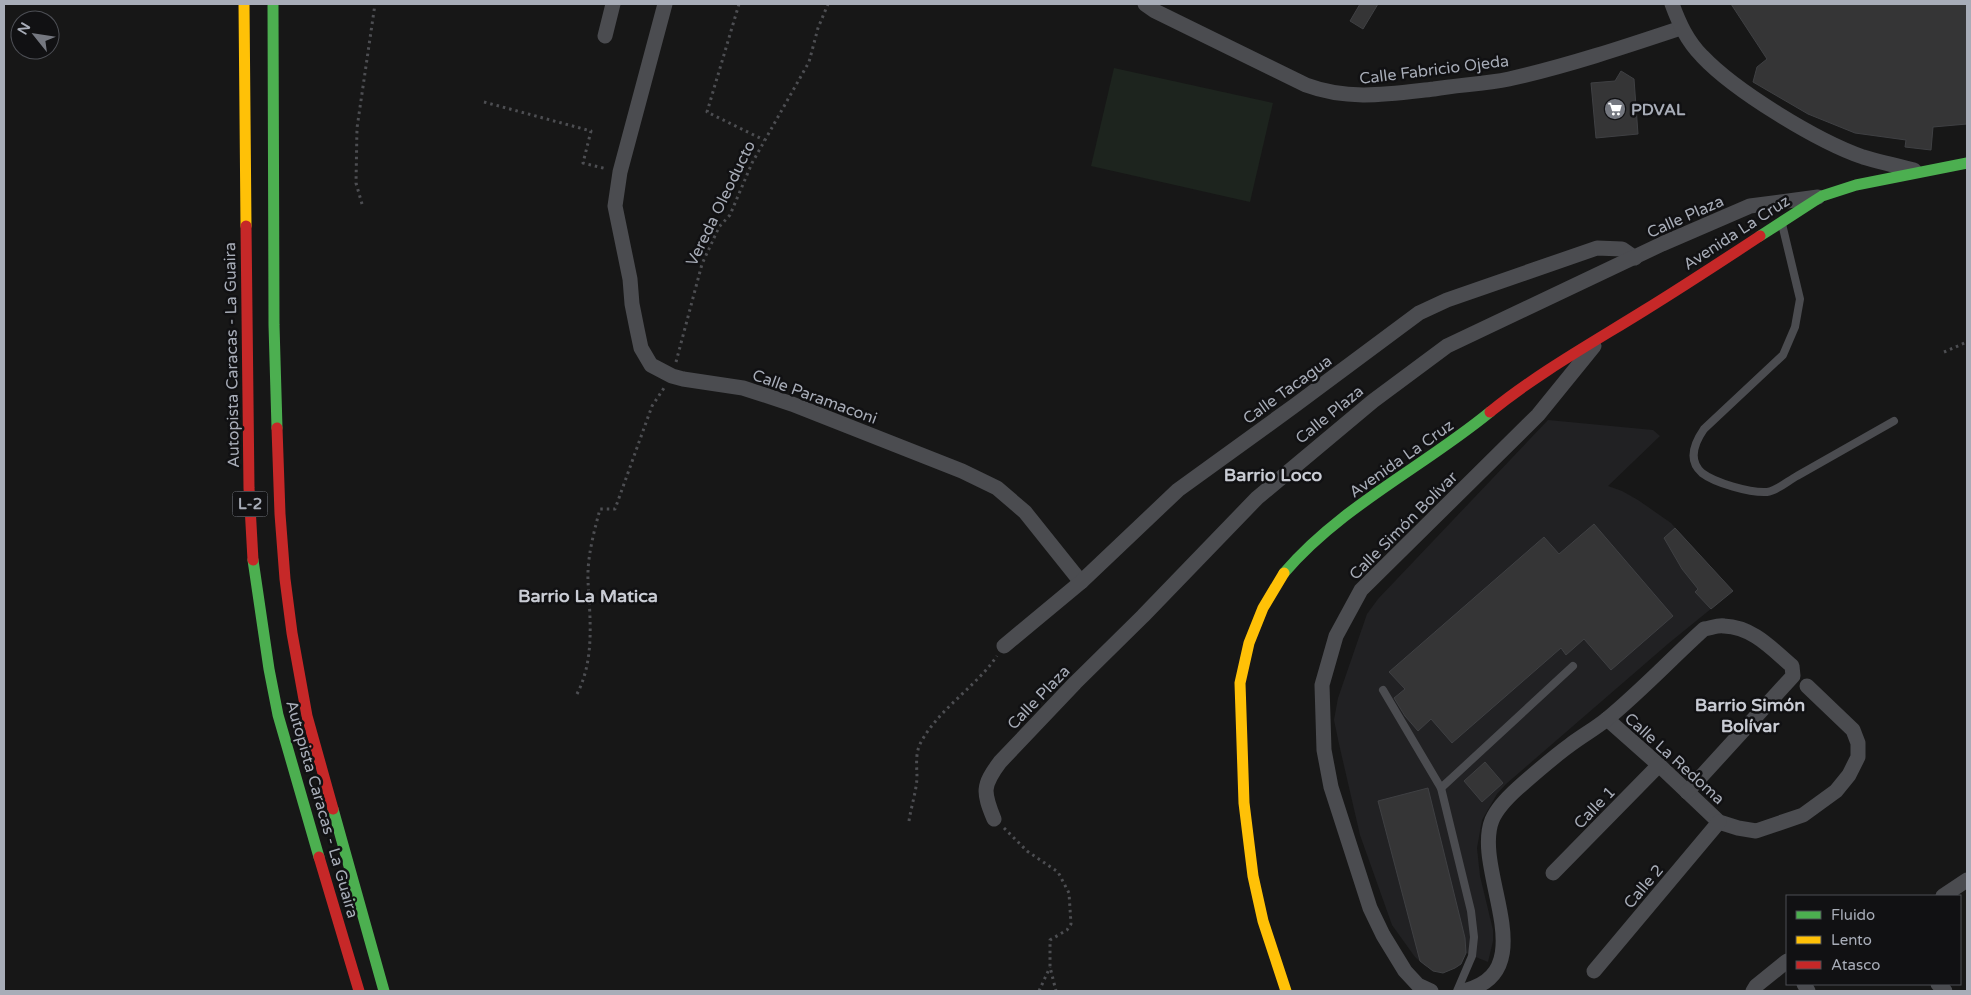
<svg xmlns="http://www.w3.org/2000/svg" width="1971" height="995" font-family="'Varela Round',sans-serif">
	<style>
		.built { fill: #212123 }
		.green { fill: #1d241e }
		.building { fill: #353536; stroke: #3f4043 }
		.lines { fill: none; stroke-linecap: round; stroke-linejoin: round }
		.path { stroke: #4d4e52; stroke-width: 3; stroke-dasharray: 2.5 4; stroke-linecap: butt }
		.lane { stroke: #4b4c50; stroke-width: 8 }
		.street { stroke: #4b4c50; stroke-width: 15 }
		.fast { stroke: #4caf50; stroke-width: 11 }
		.slow { stroke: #ffc107; stroke-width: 11 }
		.jam { stroke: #c62828; stroke-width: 11 }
		.labels { text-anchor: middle; stroke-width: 5; stroke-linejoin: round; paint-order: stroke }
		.shield { fill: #111113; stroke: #7b7e86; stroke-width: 1 }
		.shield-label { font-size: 15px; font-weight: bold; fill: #a8adb8 }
		.street-label { font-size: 16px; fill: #a8adb8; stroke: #111113 }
		.poi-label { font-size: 16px; font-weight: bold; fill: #a8adb8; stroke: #111113; text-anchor: start }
		.neighbourhood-label { font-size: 18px; font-weight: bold; fill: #c9ccd4; stroke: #111113 }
	</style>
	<rect width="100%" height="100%" fill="#171717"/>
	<path class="built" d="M1548 420 1653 430 1660 436 1608 486 1622 491 1638 500 1671 523 1733 591 1669 643 1506 784 1497 794 1482 820 1477 848 1480 876 1493 930V941L1488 962 1466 953 1461 964 1455 968 1443 973 1425 966 1415 957 1392 925 1360 835 1339 744 1334 720 1338 698 1367 614 1378 599Z"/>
	<path class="green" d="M1114 68 1273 103 1250 202 1091 166Z"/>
	<g class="building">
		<path d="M1360 4H1378L1363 29 1350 21Z"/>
		<path d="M1731 4H1967V124L1933 127 1931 150 1905 147 1906 140 1855 133 1808 114 1753 82 1757 67 1767 59Z"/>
		<path d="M1621 71 1634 79 1638 134 1596 138 1591 83 1615 81Z"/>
		<path d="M1594 524 1673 616 1611 670 1584 639 1566 655 1561 648 1452 743 1431 719 1418 731 1405 716 1394 698 1405 689 1389 672 1544 537 1559 554Z"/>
		<path d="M1675 528 1733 591 1711 609 1695 592 1698 589 1682 569 1664 538Z"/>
		<path d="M1485 762 1503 783 1482 802 1464 781Z"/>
		<path d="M1428 788 1465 938 1466 953 1461 964 1455 968 1443 973 1433 971 1420 961 1378 801Z"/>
	</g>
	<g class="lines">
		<g class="path">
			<path d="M739 4 707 112 764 140"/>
			<path d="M484 102 591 131 583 163 607 169"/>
			<path d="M362 204 356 183 357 128 375 4"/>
			<path d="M1944 352 1967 342"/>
			<path d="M676 362 702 264 719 227 730 215 752 163 809 62 818 28 828 4"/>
			<path d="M577 694C595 659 590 619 588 581 587 557 594 532 600 509H615L652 406 664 388"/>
			<path d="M909 821C911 807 916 793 917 778 917 767 915 755 920 744 938 709 975 688 997 656"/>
			<path d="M1004 828 1027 851 1058 872 1069 893 1071 924 1067 930 1050 940V967L1056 991"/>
			<path d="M1039 991 1050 967"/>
		</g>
		<g class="lane">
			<path d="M1782 224 1800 299 1795 327 1783 355 1704 429C1695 442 1687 460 1702 473 1715 483 1750 493 1767 492 1777 491 1789 480 1797 476 1830 457 1862 439 1894 421"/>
			<path d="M1383 690 1441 788 1471 911 1474 937 1472 956 1457 991"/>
			<path d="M1441 788 1573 666"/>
		</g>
		<g class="street">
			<path d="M665 4 620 172 615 206 630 279 632 304 637 329 641 348 651 365 672 376 683 379 743 388 792 404 962 471 997 488 1025 512 1081 582"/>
			<path d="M1145 4 1155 11 1306 85C1349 101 1389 94 1434 89 1458 85 1485 84 1509 79 1567 66 1624 47 1681 28"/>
			<path d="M1672 4C1679 23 1687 41 1702 56 1735 91 1817 141 1863 157 1880 162 1897 166 1914 170"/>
			<path d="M605 36 613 4"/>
			<path d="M1004 646 1081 582 1178 490 1294 406 1419 313 1447 300 1597 248 1622 249 1635 258"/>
			<path d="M1607 719 1659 765 1719 822 1738 828 1756 831 1803 815 1836 791 1849 775 1858 757V743L1853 730 1807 686"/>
			<path d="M994 819C983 792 982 786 1000 762L1075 683 1143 616 1257 498 1373 401 1447 346 1662 244 1750 206 1818 197"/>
			<path d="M1553 873 1659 765"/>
			<path d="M1943 896 1967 880"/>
			<path d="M1594 971 1719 822"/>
			<path d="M1804 984 1808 991"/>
			<path d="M1938 984 1945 991"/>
			<path d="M1431 991 1418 985 1405 971 1383 935 1370 908 1331 787 1324 750 1322 685 1336 636 1361 590 1538 415 1594 346"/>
			<path d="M1464 991C1545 971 1472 870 1492 820 1497 808 1508 797 1518 788 1535 773 1552 758 1570 745 1582 736 1596 728 1607 719 1641 691 1672 658 1704 629 1711 628 1718 625 1724 626 1753 627 1772 649 1792 666L1793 676 1687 792"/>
			<path d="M1753 991 1756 986 1787 961"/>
		</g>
		<g class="fast">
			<path d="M273 4 274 325 277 428"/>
			<path d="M1760 236 1822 196 1856 185 1967 163"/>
			<path d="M253 560 269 669 278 715 319 857"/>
			<path d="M1284 573C1340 507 1423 467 1490 412"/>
			<path d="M333 809 384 991"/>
		</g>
		<g class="slow">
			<path d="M244 4 246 226"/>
			<path d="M1284 573 1263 608 1249 643 1240 683 1244 803 1253 876 1263 921 1286 991"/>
		</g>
		<g class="jam">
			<path d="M246 226 249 488 253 560"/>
			<path d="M1490 412C1538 373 1592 343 1645 310 1684 286 1722 261 1760 236"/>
			<path d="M277 428 280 514 285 579 292 633 307 716 333 809"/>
			<path d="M319 857 359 991"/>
		</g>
	</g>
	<defs>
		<g id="supermarket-disc" transform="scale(1.125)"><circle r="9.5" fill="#757880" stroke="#111113"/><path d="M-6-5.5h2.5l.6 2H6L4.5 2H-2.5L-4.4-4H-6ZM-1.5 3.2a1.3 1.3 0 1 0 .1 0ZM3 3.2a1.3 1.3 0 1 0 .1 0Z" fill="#fff"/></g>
	</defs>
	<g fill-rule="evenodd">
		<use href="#supermarket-disc" x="1615" y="109"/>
	</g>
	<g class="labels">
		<rect class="shield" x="232.5" y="491.5" width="35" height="25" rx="4"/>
		<g class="shield-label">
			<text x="250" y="509">L-2</text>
		</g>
		<g class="street-label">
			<text transform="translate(1434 69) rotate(-7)" y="6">Calle Fabricio Ojeda</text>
			<text transform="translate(720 203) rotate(-64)" y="6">Vereda Oleoducto</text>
			<text transform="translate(1685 216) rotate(-24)" y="6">Calle Plaza</text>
			<text transform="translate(1736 232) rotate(-33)" y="6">Avenida La Cruz</text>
			<text transform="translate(231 355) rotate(-91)" y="6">Autopista Caracas - La Guaira</text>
			<text transform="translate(1287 389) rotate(-36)" y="6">Calle Tacagua</text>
			<text transform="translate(815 396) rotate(20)" y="6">Calle Paramaconi</text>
			<text transform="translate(1329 414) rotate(-39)" y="6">Calle Plaza</text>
			<text transform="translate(1401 458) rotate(-35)" y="6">Avenida La Cruz</text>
			<text transform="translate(1403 525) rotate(-45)" y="6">Calle Simón Bolívar</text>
			<text transform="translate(1038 697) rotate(-46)" y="6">Calle Plaza</text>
			<text transform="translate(1675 758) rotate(42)" y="6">Calle La Redoma</text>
			<text transform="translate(1594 807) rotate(-46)" y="6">Calle 1</text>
			<text transform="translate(323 809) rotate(74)" y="6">Autopista Caracas - La Guaira</text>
			<text transform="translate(1643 886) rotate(-50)" y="6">Calle 2</text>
		</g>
		<g class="poi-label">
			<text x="1631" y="115">PDVAL</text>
		</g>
		<g class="neighbourhood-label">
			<text x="1273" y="481">Barrio Loco</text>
			<text x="588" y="602">Barrio La Matica</text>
			<text x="1750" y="711">Barrio Simón<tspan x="1750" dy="21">Bolívar</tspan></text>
		</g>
	</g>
	<rect width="1971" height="995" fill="none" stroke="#a8adb8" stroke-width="10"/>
	<rect x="1786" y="895" width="175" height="90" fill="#111113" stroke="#4d4f55"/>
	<rect x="1796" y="911" width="25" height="8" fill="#4caf50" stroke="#4d4f55"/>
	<text x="1831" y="920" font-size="15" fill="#a8adb8">Fluido</text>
	<rect x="1796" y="936" width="25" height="8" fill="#ffc107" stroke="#4d4f55"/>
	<text x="1831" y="945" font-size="15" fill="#a8adb8">Lento</text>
	<rect x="1796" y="961" width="25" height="8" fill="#c62828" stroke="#4d4f55"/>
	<text x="1831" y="970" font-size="15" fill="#a8adb8">Atasco</text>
	<g transform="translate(35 35) rotate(300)"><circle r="24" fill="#111113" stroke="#4d4f55"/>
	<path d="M0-4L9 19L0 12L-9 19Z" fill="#757880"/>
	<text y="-8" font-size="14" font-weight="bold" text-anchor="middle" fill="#a8adb8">N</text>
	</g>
</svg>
